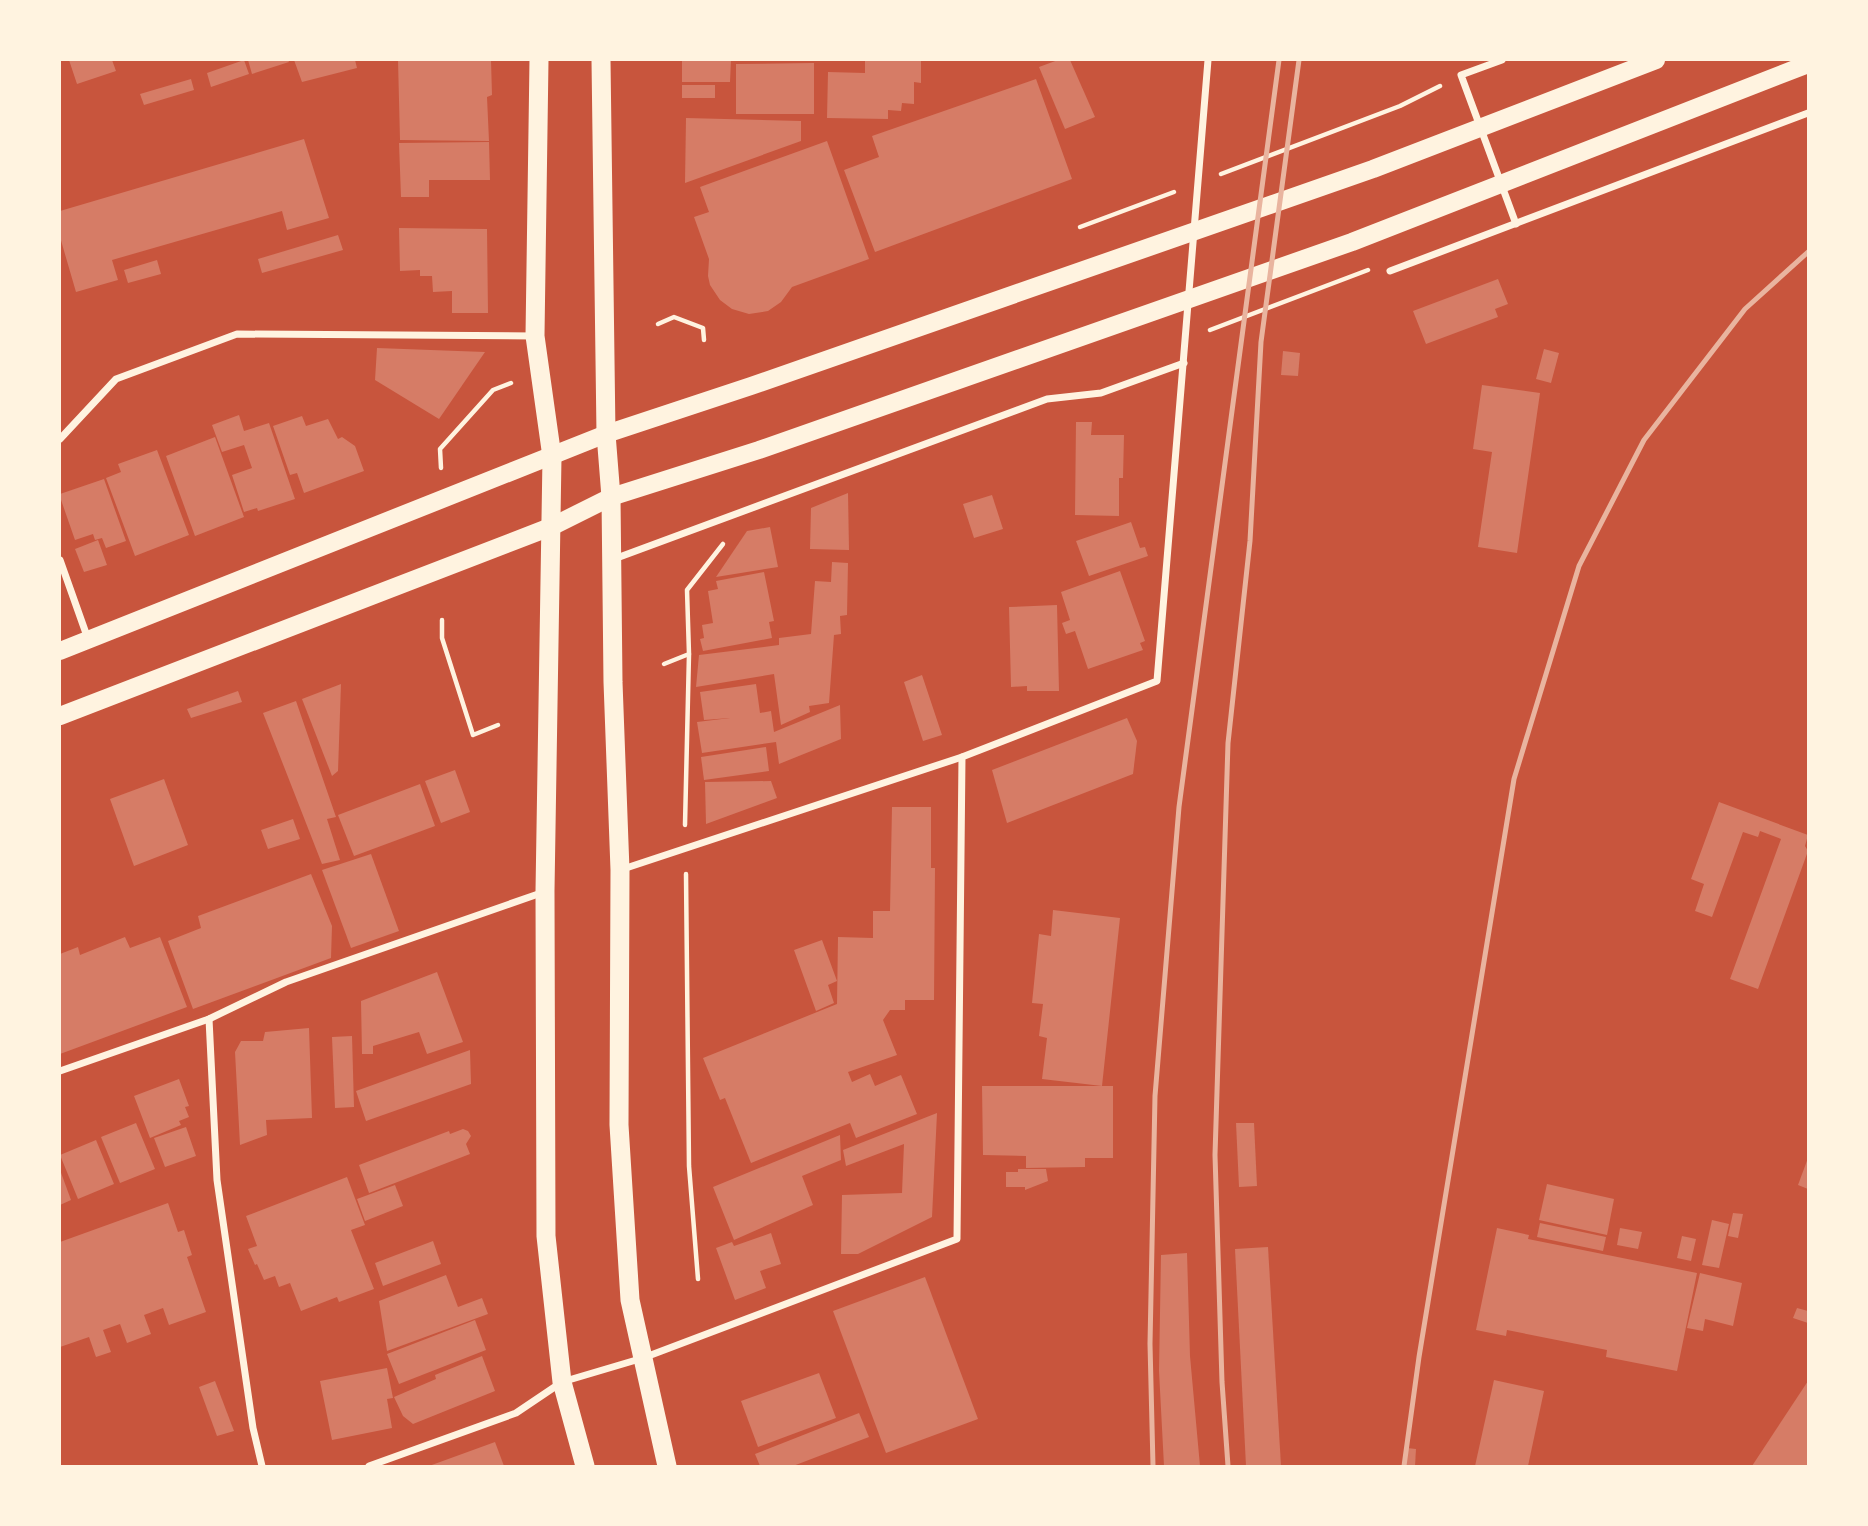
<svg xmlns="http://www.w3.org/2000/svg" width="1868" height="1526" font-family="Georgia,serif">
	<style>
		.building { fill: #d67c66 }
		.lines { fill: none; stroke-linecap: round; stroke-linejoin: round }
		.path { stroke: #fff3e0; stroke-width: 4.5 }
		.minor { stroke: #fff3e0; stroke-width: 7 }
		.primary { stroke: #fff3e0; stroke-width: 18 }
		.trunk { stroke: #fff3e0; stroke-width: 19 }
		.rail { stroke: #e9b49f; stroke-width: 5 }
	</style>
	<rect width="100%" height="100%" fill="#c8553d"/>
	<g class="building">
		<path d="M69 60H112L116 71 77 84Z"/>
		<path d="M244 60 249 74 211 87 207 73Z"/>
		<path d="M248 60H288L289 62 252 74Z"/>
		<path d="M294 60H355L357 68 302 82Z"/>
		<path d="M398 60H491L492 95 487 97 489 141 400 140Z"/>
		<path d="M682 60H731L730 82H682Z"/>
		<path d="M865 60H921V83L914 82V104L902 103 901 111 888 110V119L827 118 828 72 865 73Z"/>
		<path d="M1058 60H1070L1095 117 1065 129 1039 67Z"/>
		<path d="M814 63V114H736V64Z"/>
		<path d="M191 79 194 90 144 105 140 94Z"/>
		<path d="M1036 79 1072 179 875 252 844 170 879 157 872 136Z"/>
		<rect x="682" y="85" width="33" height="13"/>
		<path d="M686 118 801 121V141L685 183Z"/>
		<path d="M304 139 329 218 287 230 282 211 112 260 118 280 76 292 60 237V211Z"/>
		<path d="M827 141 869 259 792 287 781 302 768 311 749 314 732 309 720 300 710 285 708 276 709 259 694 217 709 212 700 187Z"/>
		<path d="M489 142 490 180H429V197H401L399 143Z"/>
		<path d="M399 228 487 229 488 313H452V291L433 292 432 276H420V270L400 271Z"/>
		<path d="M338 235 343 250 262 273 258 259Z"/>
		<path d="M157 260 161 274 128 283 124 270Z"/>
		<path d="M1498 279 1508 304 1495 309 1498 317 1426 344 1413 311Z"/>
		<path d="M377 348 485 352 439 419 375 380Z"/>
		<path d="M1544 349 1559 353 1551 383 1536 379Z"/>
		<path d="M1283 351 1300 353 1298 376 1281 375Z"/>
		<path d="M1482 385 1540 393 1517 553 1478 547 1492 452 1473 449Z"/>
		<path d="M239 415 244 431 269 423 295 499 258 511 257 508 244 512 232 475 252 468 244 445 222 452 212 425Z"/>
		<path d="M302 416 306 426 328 419 338 439 342 437 355 446 364 471 304 493 297 473 290 475 273 426Z"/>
		<path d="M1076 422H1092L1091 435H1124L1123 478H1119V516L1075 515Z"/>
		<path d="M215 437 244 517 195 536 166 456Z"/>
		<path d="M157 450 189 535 135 556 106 478 121 472 118 464Z"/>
		<path d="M104 479 126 541 106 548 102 538 95 540 93 534 75 540 60 497V494Z"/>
		<path d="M848 493 849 550 810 549 811 508Z"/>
		<path d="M992 495 1003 529 974 538 963 504Z"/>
		<path d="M1131 522 1140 548 1145 547 1148 556 1089 576 1076 541Z"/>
		<path d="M770 527 778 567 716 577 747 531Z"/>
		<path d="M98 540 107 565 84 572 75 549Z"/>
		<path d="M832 562 848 563 847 615 840 616 841 634 834 635 829 703 809 706 810 712 781 725 774 674 696 687 699 655 779 645V638L811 634 815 581 831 582Z"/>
		<path d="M1120 571 1145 641 1140 643 1143 650 1088 669 1075 631 1066 634 1062 623 1070 620 1061 592Z"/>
		<path d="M764 572 774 621 769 622 772 638 703 651 700 639 704 638 702 625 713 623 708 591 718 589 716 581Z"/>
		<path d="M1057 605 1059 691H1027V686L1011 687 1009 607Z"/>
		<path d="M922 675 942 735 923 741 904 682Z"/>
		<path d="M341 684 338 771 332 776 302 699Z"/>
		<path d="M756 684 760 713 771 711 774 732 840 705 841 739 779 764 776 742 702 753 697 722 730 718 704 720 700 692Z"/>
		<path d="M238 691 242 702 191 718 187 709Z"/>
		<path d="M296 701 336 817 327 819 340 860 322 864 263 713Z"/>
		<path d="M1127 718 1137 741 1133 774 1007 823 992 770Z"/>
		<path d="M766 747 769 771 704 780 701 757Z"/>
		<path d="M455 770 470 812 441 823 425 781Z"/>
		<path d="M164 779 188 845 134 866 110 799Z"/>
		<path d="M771 781 777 798 706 824 705 782Z"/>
		<path d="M420 784 435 826 354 856 338 815Z"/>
		<path d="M1719 802 1808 835 1805 846 1808 851 1758 989 1730 979 1781 839 1760 831 1758 837 1743 832 1712 917 1695 911 1704 884 1691 879Z"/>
		<path d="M892 807H931V868H935L934 1000H905V1010H890L883 1020 897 1055 848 1072 852 1082 870 1074 875 1086 901 1075 917 1114 856 1138 850 1123 751 1163 725 1098 720 1100 703 1058 837 1004 838 937 873 938V911H890Z"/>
		<path d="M293 819 300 839 268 849 261 830Z"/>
		<path d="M371 854 399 931 351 948 322 870Z"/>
		<path d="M311 874 332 926 331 958 193 1009 168 941 201 928 198 916Z"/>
		<path d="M1053 910 1120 918 1102 1086H1113V1158H1085V1167L1026 1168V1156L983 1155 982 1086H1102L1042 1079 1047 1038 1039 1036 1043 1004 1032 1003 1039 934 1051 936Z"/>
		<path d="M125 937 130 948 160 937 187 1007 60 1054V954L78 947 80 955Z"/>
		<path d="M822 940 837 981 828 985 834 1003 816 1011 794 950Z"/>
		<path d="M437 972 463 1042 427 1054 419 1032 373 1046V1054H362L361 1001Z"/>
		<path d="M309 1028 312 1118 266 1120 267 1135 240 1145 235 1052 241 1041H263L265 1032Z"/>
		<path d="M352 1036 354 1107 335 1108 332 1037Z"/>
		<path d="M470 1050 471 1084 366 1121 356 1091Z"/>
		<path d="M179 1079 189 1106 185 1107 189 1117 179 1121 181 1125 150 1138 134 1096Z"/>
		<path d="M937 1113 932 1217 858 1254H841L842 1195 902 1193 904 1144 846 1166 843 1150Z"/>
		<path d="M136 1123 155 1169 120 1183 101 1137Z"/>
		<path d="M1236 1123H1254L1257 1186 1239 1187Z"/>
		<path d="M186 1127 196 1156 165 1167 154 1138Z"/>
		<path d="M463 1129 468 1131 471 1136 466 1144 470 1154 369 1193 359 1165 449 1131 450 1134Z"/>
		<path d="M840 1135 841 1160 802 1176 813 1205 734 1240 713 1187Z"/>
		<path d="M96 1140 114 1184 78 1199 60 1155Z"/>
		<path d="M1808 1158V1189L1798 1185Z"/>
		<path d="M1018 1169H1046L1048 1181 1025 1190V1187H1006V1172H1018Z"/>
		<path d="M60 1170 71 1200 60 1205Z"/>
		<path d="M347 1177 365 1225 351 1230 374 1289 339 1302 337 1297 301 1311 290 1283 279 1287 275 1276 264 1280 257 1264 255 1265 248 1249 257 1246 246 1216Z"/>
		<path d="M1547 1184 1614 1199 1607 1235 1539 1220Z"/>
		<path d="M395 1185 403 1206 365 1221 357 1199Z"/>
		<path d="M168 1203 178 1232 184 1230 192 1255 187 1257 206 1312 169 1325 163 1308 144 1315 151 1334 127 1343 120 1324 103 1330 111 1352 96 1357 89 1337 60 1347V1242Z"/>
		<path d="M1733 1213 1743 1214 1738 1238 1728 1236Z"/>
		<path d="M1712 1220 1729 1224 1719 1268 1702 1265Z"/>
		<path d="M1540 1223 1606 1237 1603 1251 1537 1237Z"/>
		<path d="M1497 1228 1529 1235 1528 1239 1697 1273 1677 1371 1606 1357 1607 1350 1507 1330 1506 1336 1476 1330Z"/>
		<path d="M1620 1228 1642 1232 1638 1249 1617 1245Z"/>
		<path d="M771 1233 781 1264 760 1271 766 1288 735 1300 716 1248 732 1242 734 1246Z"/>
		<path d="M1682 1236 1696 1239 1691 1261 1677 1258Z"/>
		<path d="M433 1241 441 1264 383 1286 375 1263Z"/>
		<path d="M1268 1247 1281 1466H1246L1235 1249Z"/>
		<path d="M1187 1253 1190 1356 1200 1466H1164L1159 1371 1161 1255Z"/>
		<path d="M1700 1273 1742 1283 1733 1326 1705 1319 1703 1331 1687 1328Z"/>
		<path d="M446 1275 458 1307 482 1298 488 1314 387 1351 379 1301Z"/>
		<path d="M925 1277 978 1419 886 1453 833 1311Z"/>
		<path d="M1797 1308 1808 1311V1323L1793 1318Z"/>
		<path d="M475 1320 486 1350 399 1384 387 1354Z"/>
		<path d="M482 1356 495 1391 413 1424 403 1416 394 1397 436 1379 435 1375Z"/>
		<path d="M387 1368 393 1398 387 1399 392 1428 332 1440 320 1381Z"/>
		<path d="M819 1373 836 1418 758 1447 741 1401Z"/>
		<path d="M1494 1380 1544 1391 1528 1466H1475Z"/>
		<path d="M215 1381 234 1431 217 1436 199 1387Z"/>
		<path d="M1808 1381V1466H1752Z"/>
		<path d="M859 1413 869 1437 793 1466H760L755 1454Z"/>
		<path d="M495 1442 504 1466H429Z"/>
		<path d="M1407 1448 1416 1449 1415 1466H1404Z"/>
	</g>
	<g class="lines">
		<g class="path">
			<path d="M1221 174 1400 106 1440 86"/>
			<path d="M1080 227 1174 192"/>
			<path d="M658 324 674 317 703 328 704 340"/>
			<path d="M1210 330 1368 270"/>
			<path d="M441 468 440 449 493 390 511 383"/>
			<path d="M442 620V638L473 735 498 725"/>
			<path d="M664 664 689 654 687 590 723 544"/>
			<path d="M685 825 689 654"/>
			<path d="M686 874 689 1166 698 1279"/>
		</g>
		<g class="minor">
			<path d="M1502 60 1461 75 1516 224"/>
			<path d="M1390 271 1808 113"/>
			<path d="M60 439 116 379 237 334 535 336"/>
			<path d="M614 559 1047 399 1101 393 1184 363"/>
			<path d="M60 560 88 639"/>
			<path d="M620 870 962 757"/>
			<path d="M209 1019 217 1180 253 1428 262 1466"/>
			<path d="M60 1071 209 1019 286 982 544 892"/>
			<path d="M369 1466 516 1413 562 1382 643 1358 957 1239 962 757 1157 681 1208 60"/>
		</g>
		<g class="primary">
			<path d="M60 651 606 434 751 386 1373 169 1656 60"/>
			<path d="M60 716 553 526 611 497 759 450 1352 242 1808 64"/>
		</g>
		<g class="trunk">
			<path d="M539 60 535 336 552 457 545 891 546 1236 562 1382 585 1466"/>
			<path d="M601 60 606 434 611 497 613 682 620 870 619 1125 630 1300 667 1466"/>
		</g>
		<g class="rail">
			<path d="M1153 1466 1150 1344 1155 1096 1179 807 1279 60"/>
			<path d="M1228 1466 1222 1382 1215 1155 1228 743 1250 541 1261 342 1299 60"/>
			<path d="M1404 1466 1419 1357 1514 779 1579 566 1644 440 1745 309 1808 252"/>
		</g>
	</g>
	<rect width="1868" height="1526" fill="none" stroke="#fff3e0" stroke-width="122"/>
</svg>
